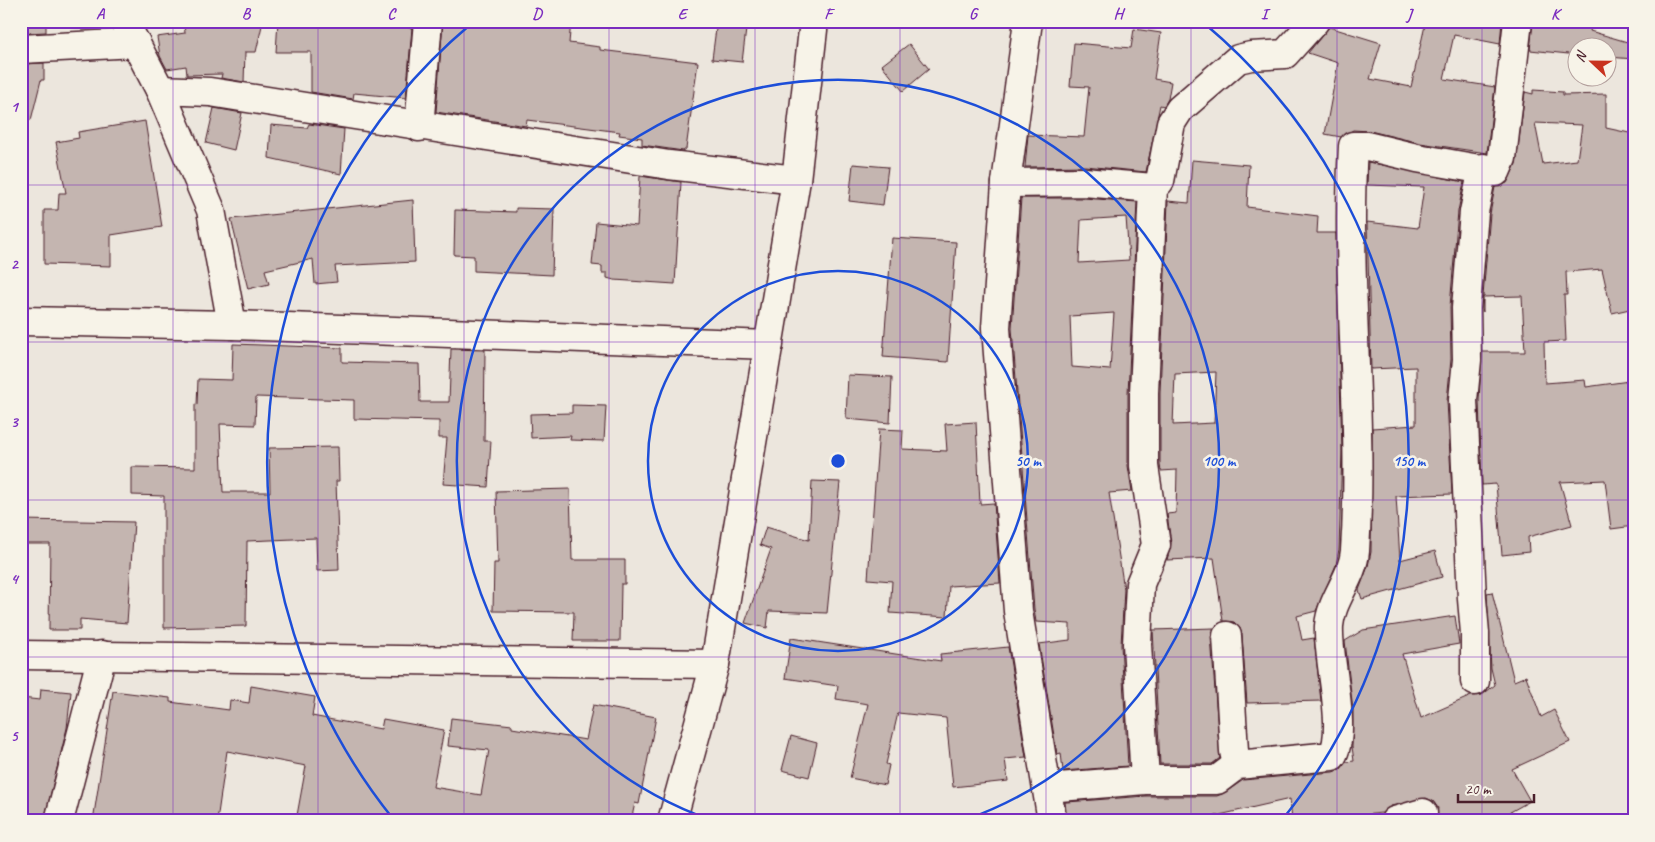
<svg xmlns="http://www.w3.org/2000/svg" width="1655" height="842" font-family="Caveat,sans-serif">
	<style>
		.building { fill: #c4b5b0; stroke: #4a1f2b; fill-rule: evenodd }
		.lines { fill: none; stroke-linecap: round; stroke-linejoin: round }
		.minor-casing { stroke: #4a1f2b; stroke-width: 31 }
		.tertiary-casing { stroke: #4a1f2b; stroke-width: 31 }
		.minor { stroke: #f7f3e8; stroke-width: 28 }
		.tertiary { stroke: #f7f3e8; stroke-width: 28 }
		.grid { fill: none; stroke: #7b2cbf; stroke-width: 1; stroke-opacity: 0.55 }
		.ring { fill: none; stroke: #1d4ed8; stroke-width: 2.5 }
		.centre { fill: #1d4ed8; stroke: #f7f3e8; stroke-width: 2.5 }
		.ring-label { font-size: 15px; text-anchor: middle; font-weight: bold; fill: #1d4ed8; stroke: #f7f3e8; stroke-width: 5; stroke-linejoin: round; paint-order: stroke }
		.neatline { fill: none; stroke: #7b2cbf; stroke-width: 2 }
		.grid-label { font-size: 16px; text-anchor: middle; font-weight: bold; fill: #7b2cbf }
	</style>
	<rect width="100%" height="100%" fill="#ece6dd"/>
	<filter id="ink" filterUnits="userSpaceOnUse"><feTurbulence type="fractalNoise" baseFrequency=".02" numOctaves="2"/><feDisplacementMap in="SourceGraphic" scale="10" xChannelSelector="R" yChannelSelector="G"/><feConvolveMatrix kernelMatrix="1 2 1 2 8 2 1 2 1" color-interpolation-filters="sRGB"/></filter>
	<g filter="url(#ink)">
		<g class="building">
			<path d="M26 21H46V32L26 33Z"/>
			<path d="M219 21H263L256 52H245L244 82 221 78 222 74 187 75 186 66 167 69 160 56 157 37 185 33 184 24Z"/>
			<path d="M278 21H393L392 26 412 28 406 98 354 93 353 99 311 92V52H276Z"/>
			<path d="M443 21H571L569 43 600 47V50L698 62 686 149 683 151 642 145V138L619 135 620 132 527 120 526 126 436 112Z"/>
			<path d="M717 21H747L742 62 712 59Z"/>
			<path d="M1426 21H1502L1500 44 1454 35 1444 79 1495 87 1487 153 1420 143 1370 131 1353 130 1341 137 1325 134 1338 63 1308 53 1329 27 1381 43 1370 79 1411 87Z"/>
			<path d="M1533 21H1593L1590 31 1634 44V59L1608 57V48H1578V55L1530 50Z"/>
			<path d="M1134 29 1161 33 1154 79 1171 82 1168 99 1164 106 1160 105 1146 172 1085 166 1025 167 1028 135 1084 137 1089 87 1070 86 1074 43 1131 48Z"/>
			<path d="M909 44 929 69 903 91 882 65Z"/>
			<path d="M44 63V80H41L31 120 22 119 24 64Z"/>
			<path d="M1533 90 1563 92V95L1606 94V128L1634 134V308L1612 313 1602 269 1566 272 1567 295H1564L1566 341 1544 342 1545 383 1585 380 1586 387 1629 381 1634 425V526L1611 529 1605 480 1560 482 1572 525 1528 537 1529 552 1502 555 1496 484 1482 485 1479 400 1482 352H1525L1522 296 1483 297V312L1482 308 1490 214 1495 187 1507 183 1516 164 1525 92 1533 94ZM1535 123 1582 125 1577 160 1543 164Z"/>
			<path d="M214 108 242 113 234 150 206 143Z"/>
			<path d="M145 121 162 227 111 235V266L44 264V210H58L59 193H66L56 142 79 138 78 132Z"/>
			<path d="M309 124 344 129 341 174 269 158 271 125 307 128Z"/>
			<path d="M1192 160 1249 165 1247 207 1318 216 1317 233H1336L1342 450 1339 549 1336 565 1316 611 1297 616 1302 640 1314 638 1321 701 1247 703 1242 635 1240 628 1234 622 1223 621 1214 558 1167 560 1171 543 1167 514 1176 513 1177 470 1161 471 1160 465V393L1168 201 1189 203ZM1216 372 1214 423 1173 425 1175 374Z"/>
			<path d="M1368 162 1464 182 1458 211 1450 307 1451 359 1447 401 1452 494 1396 496 1400 560 1435 551 1442 577 1362 599 1359 590 1368 566 1371 552 1372 428 1416 425V367L1371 369 1367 222 1418 228 1424 187 1367 185Z"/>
			<path d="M853 164 888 167 883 205 849 201Z"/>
			<path d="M640 176 681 182 675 284 614 280 607 278V273H602V266L592 265 596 222 637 226Z"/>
			<path d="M1021 198H1083L1137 202 1128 393V466L1132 491 1109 493 1124 589 1121 645 1128 766 1063 771 1061 753 1057 754 1039 644 1070 640V624L1036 622 1034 609 1012 328ZM1126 217 1129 260 1079 263 1081 220ZM1114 313 1110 370 1072 367 1070 316Z"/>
			<path d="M413 200 415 262 335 266 337 282 315 284 313 259 265 270 269 284 248 289 231 219Z"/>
			<path d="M516 208 554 209 552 275 474 271V256L454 255 455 210 516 212Z"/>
			<path d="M892 238 956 242 948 362 883 357Z"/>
			<path d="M233 344 342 348V362L419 364 420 402H449L451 349 485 350 484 441H491L488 487 443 484 447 438H439V421L354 419V400L256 397 255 425 220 424 223 492H270L269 448 338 447 339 481H336L339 570 317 571 316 538 247 541 246 626 164 628V496L132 495V467L195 468V404L197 405 198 379 232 380Z"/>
			<path d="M848 375 892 377 890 423 846 419Z"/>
			<path d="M572 405 606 406 604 441 570 440 571 436 531 438 530 414 572 413Z"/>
			<path d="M976 422 980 504 994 503 1000 583 949 586 947 617 890 613 892 581 868 579 879 429 903 430 902 449 947 451 945 424Z"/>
			<path d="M812 481 840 482 827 613 769 611 767 628 745 623 771 549 760 545 766 527 809 540Z"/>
			<path d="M570 489 572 560H625V584H621L620 641H573L574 612 493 611 494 563H498L496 491Z"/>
			<path d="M21 520 134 522 127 623 80 619V630H49L50 544H21Z"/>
			<path d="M1492 592 1514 681 1526 676 1541 717 1554 710 1570 742 1512 769 1530 801 1494 821H1436L1438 808 1433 801 1426 798 1391 806 1382 813 1353 816 1354 821H1292L1290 799 1215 816V821H1067L1065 802H1067L1146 796H1217L1226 792 1243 780 1333 772 1341 769 1346 762 1354 761 1352 747 1353 711 1345 641 1363 630 1455 616 1459 644 1402 654 1421 718 1471 696 1482 695 1495 685 1491 668 1487 593Z"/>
			<path d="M1214 628 1211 637 1220 758 1212 764H1160L1153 630Z"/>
			<path d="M791 638 941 661 940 654 1008 647 1026 757 1005 759 1008 781 953 787 946 718 898 713 886 764 889 765 885 785 850 778 868 704 836 699 838 686 785 678Z"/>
			<path d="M251 686 315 697 312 716 381 729 383 719 444 730 433 787 481 795 489 750 448 746 451 718 512 725V728L586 740 593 705 656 717 639 804 635 803 631 821H296L306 766 227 751 217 821H93L113 691 170 698V702L229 710 230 700 249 703Z"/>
			<path d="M41 689 71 692 67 728 44 821H21V698L40 700Z"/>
			<path d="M791 736 817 743 809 777 782 770Z"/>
		</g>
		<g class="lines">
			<g class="minor-casing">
				<g id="minor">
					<path d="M124 21 160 90 211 210 232 325"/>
					<path d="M1028 21 1006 183 996 328 1018 611 1052 821"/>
					<path d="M21 49 136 43"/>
					<path d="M160 90 210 92 669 165 796 180"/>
					<path d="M419 127 428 21"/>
					<path d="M1006 183 1084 182 1153 188"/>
					<path d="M21 321 232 325 769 345"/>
					<path d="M1227 636 1234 751 1237 765"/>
					<path d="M21 655 715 664"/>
					<path d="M1475 681V633L1472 599 1463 400 1467 360 1466 308 1474 212 1483 168"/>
					<path d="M1145 780 1137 644 1140 584 1156 545 1144 466V393L1153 188 1160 181 1171 123 1180 109 1238 59 1251 56 1285 54 1315 21"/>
					<path d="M1047 788 1145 780H1217L1237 765 1332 756C1348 730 1327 660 1329 626 1331 599 1353 578 1355 551 1364 416 1345 281 1353 146H1367L1417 158 1496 172 1502 158 1518 21"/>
					<path d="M59 821 102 655"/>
					<path d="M1395 821 1423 813"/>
				</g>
			</g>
			<g class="tertiary-casing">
				<path id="tertiary" d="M672 821 715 664 796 180 814 21"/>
			</g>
			<use href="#minor" class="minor"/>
			<use href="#tertiary" class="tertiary"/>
		</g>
	</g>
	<path class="grid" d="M173 21V821M318 21V821M464 21V821M609 21V821M755 21V821M900 21V821M1046 21V821M1191 21V821M1337 21V821M1482 21V821M21 185H1634M21 342H1634M21 500H1634M21 657H1634"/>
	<g class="ring">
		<circle cx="838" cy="461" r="190"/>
		<path d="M711 820A381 381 0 1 1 965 820"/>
		<path d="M394 820A571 571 0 0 1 471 24M1205 24A571 571 0 0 1 1282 820"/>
	</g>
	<circle cx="838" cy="461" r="8" class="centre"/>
	<g class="ring-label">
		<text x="1028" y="466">50 m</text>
		<text x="1219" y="466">100 m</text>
		<text x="1409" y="466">150 m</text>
	</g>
	<rect width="1655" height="842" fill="none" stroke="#f7f3e8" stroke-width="55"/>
	<g transform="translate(1592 62) rotate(292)"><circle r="24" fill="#f7f3e8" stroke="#b29e9c"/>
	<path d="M0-4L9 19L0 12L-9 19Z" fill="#c8321e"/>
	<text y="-8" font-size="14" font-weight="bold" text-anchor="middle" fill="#4a1f2b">N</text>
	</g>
	<path d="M1458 794v8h76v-8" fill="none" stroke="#4a1f2b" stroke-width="2.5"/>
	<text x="1465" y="794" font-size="15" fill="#4a1f2b" stroke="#f7f3e8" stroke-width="4" paint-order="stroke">20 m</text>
	<rect x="28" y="28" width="1600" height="786" class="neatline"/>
	<g class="grid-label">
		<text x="100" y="19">A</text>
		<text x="246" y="19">B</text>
		<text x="391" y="19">C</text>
		<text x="537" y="19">D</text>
		<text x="682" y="19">E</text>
		<text x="828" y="19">F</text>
		<text x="973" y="19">G</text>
		<text x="1118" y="19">H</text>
		<text x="1264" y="19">I</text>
		<text x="1409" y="19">J</text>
		<text x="1555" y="19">K</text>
		<text x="14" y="112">1</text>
		<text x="14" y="269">2</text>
		<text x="14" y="427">3</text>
		<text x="14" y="584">4</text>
		<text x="14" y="741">5</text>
	</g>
</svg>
